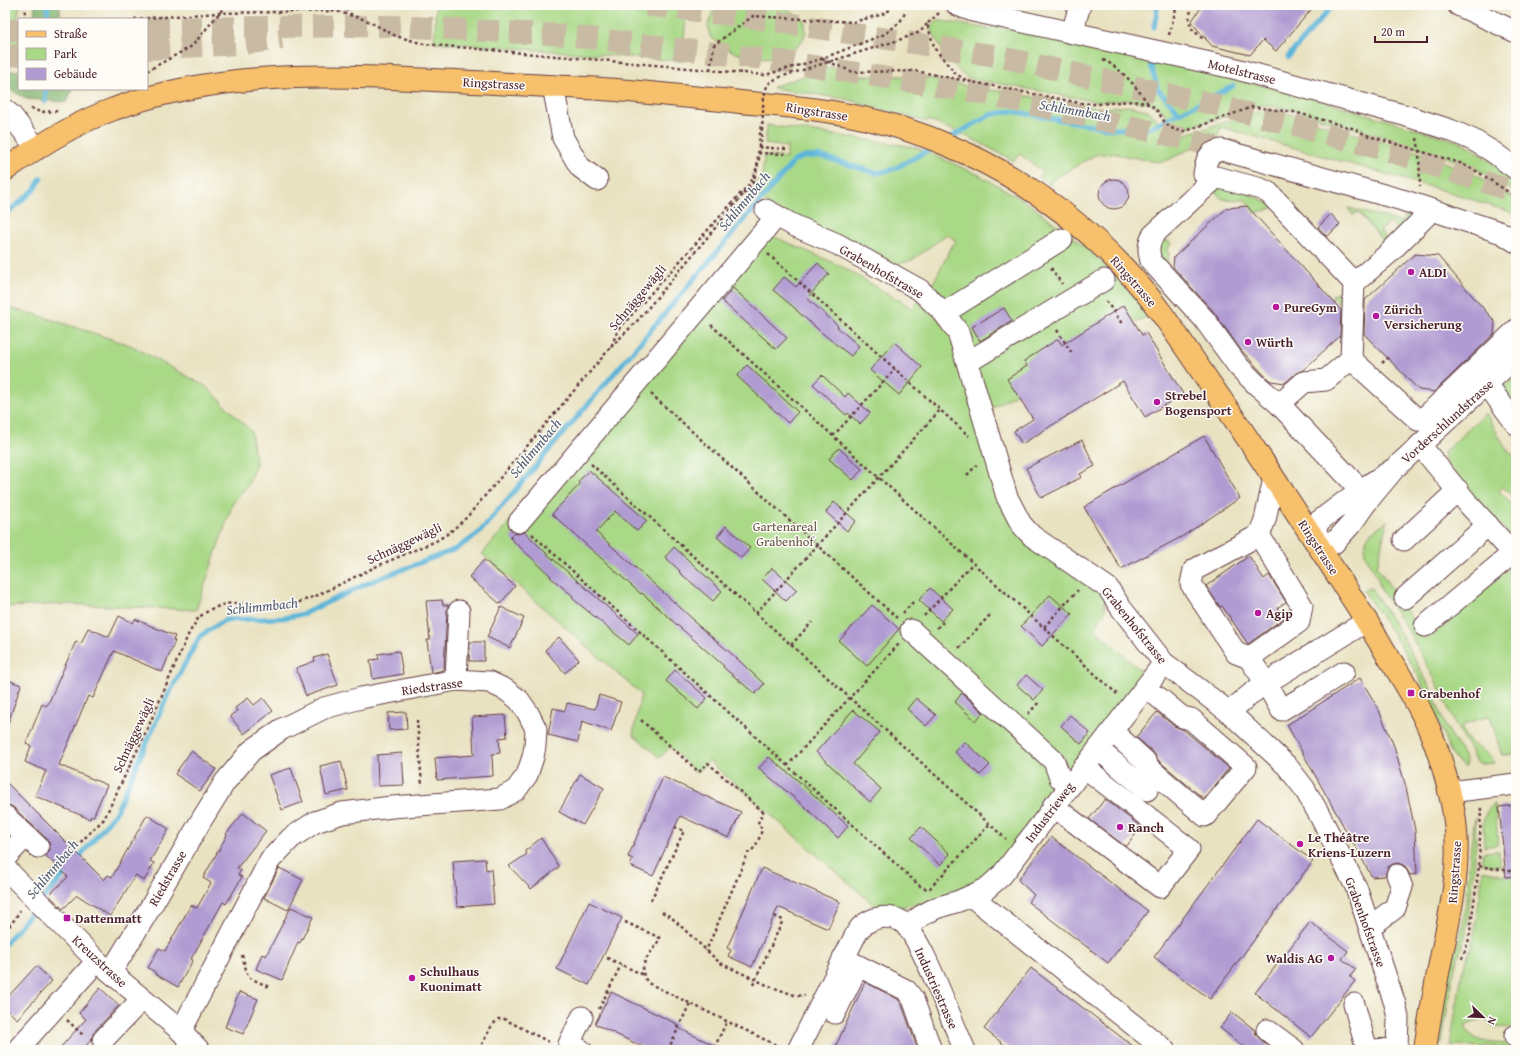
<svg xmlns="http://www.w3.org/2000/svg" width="1521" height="1055" font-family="'Gentium Book Plus',serif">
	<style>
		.green { fill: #a9d886; stroke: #7a7c58 }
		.forest { fill: #86b873; stroke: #686c4f }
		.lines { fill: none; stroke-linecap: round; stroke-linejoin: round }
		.stream { stroke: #5cb5d9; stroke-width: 5 }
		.building { fill: #b09bd2 }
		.highway-tunnel { stroke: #c9bba3; stroke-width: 22; stroke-dasharray: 22 11; stroke-linecap: butt }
		.minor-casing { stroke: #623c42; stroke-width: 23 }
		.major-casing { stroke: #623c42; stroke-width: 24 }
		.path { stroke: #623c42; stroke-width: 2.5; stroke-dasharray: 3 3; stroke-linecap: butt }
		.minor { stroke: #fff; stroke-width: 21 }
		.major { stroke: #f7c06c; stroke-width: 22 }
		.path-bridge { stroke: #623c42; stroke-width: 2.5; stroke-dasharray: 3 3; stroke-linecap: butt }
		.poi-dot { fill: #b5179e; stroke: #fdfcf7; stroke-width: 1.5 }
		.labels { text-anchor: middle; stroke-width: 3; stroke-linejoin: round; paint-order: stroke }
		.street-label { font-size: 13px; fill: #4a1f2b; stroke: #fdfcf7 }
		.poi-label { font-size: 13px; font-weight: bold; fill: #4a1f2b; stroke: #fdfcf7; text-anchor: start }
		.park-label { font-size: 13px; fill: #665646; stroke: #fdfcf7 }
		.water-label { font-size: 14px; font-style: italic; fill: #515b71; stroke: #fdfcf7 }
	</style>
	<rect width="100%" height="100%" fill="#fdfcf7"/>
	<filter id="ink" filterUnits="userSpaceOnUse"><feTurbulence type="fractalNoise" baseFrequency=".025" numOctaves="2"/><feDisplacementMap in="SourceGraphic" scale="8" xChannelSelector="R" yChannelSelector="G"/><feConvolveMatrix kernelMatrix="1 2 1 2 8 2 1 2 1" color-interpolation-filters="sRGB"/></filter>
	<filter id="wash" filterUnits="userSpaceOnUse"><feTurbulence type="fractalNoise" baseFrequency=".012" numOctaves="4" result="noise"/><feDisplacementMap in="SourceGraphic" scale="16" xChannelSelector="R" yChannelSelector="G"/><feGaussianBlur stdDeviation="0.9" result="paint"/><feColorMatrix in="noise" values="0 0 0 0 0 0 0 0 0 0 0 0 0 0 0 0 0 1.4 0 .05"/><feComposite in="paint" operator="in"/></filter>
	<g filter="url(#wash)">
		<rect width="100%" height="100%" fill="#e9e2c1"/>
		<g class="green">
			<path d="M5 5H20L17 19 19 27V60L5 62Z"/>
			<path d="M436 5H687L682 61 434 42Z"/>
			<path d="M726 5H778L801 17 805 22C805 26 806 31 805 34 797 60 760 61 739 54 729 51 719 43 710 37L708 25 713 11Z"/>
			<path d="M936 20 990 29 993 25 1156 59 1320 100 1463 143 1516 178V193L1488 175 1468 165 1421 148 1289 109 1263 105 1252 106 1217 119 1182 129 1174 127 1163 111 1151 103 1128 100 1099 102 968 78C951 67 940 47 931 29Z"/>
			<path d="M831 67 854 76H918L982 89 1009 92 1070 105 1106 108 1129 106 1147 110 1154 116 1167 133 1181 135 1190 133 1257 112 1286 113 1421 153 1475 174 1516 200V214L1452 193 1221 127 1216 140 1204 142 1168 160 1157 162 1111 153 1095 155 1052 180 1050 185 1039 177 1043 172 1020 154 1014 161 973 139 928 120 926 122 846 99 773 88 772 87Z"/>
			<path d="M767 125 915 147 979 175 1025 201 1073 237 1104 264 1149 315 987 411 975 354 952 304 932 285 952 246 956 241 947 234 912 260 896 265 872 256 770 207 754 191 762 176 764 156 786 158 787 147 765 144Z"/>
			<path d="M1214 185 1237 187 1276 207 1255 213 1245 200 1222 199 1214 190Z"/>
			<path d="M1348 208 1403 222 1408 210 1414 213 1413 219 1399 232 1390 222 1380 231 1388 242 1378 251 1375 250 1384 242 1358 212 1353 215Z"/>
			<path d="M768 234 841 266 912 308 919 301 950 331 999 496 1105 593V611L1095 629 1143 673 988 879 936 900 881 911 709 761 696 773 670 747 660 758 633 734 641 694 482 554 636 374Z"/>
			<path d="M1161 240 1170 242 1171 245 1168 247 1167 250 1169 254 1167 265 1155 254Z"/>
			<path d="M1349 286 1346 307 1331 296Z"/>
			<path d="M5 307 34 314 130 345 207 387 251 431 256 464 248 485 233 503 196 610 65 604 5 607Z"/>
			<path d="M1516 376V406L1513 409 1503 392 1504 387Z"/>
			<path d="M1486 413 1506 449 1516 458V499L1503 487 1499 491 1516 508V532L1510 536 1445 462 1444 452Z"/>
			<path d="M1387 521 1377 567 1426 640 1516 562V753L1502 756 1490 716 1464 724 1462 727C1465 747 1489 749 1495 763L1482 764 1475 761 1470 749 1456 726 1437 683 1426 663 1407 629 1381 590 1378 578 1368 561 1365 554 1364 548 1366 547 1365 545 1366 540 1370 533Z"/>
			<path d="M1368 588 1372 589 1399 631 1432 691 1445 725 1464 756 1466 762 1465 768 1456 760 1451 753 1430 701 1418 675 1399 643 1363 590Z"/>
			<path d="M1495 804 1498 845 1484 847C1484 831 1479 813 1495 804Z"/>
			<path d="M1475 818 1476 842 1474 869 1466 934 1452 977 1442 1044H1438C1441 1021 1442 995 1448 972 1452 957 1459 944 1462 928 1469 892 1468 855 1475 818Z"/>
			<path d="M1499 851 1500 867 1483 864V852Z"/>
			<path d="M1483 870 1516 878V1028C1502 1027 1493 1030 1484 1018L1465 1026C1474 1046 1498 1043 1516 1044V1048L1482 1047 1457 1045 1455 1046H1450L1462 973 1474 937Z"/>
		</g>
		<g class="forest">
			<path d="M35 5H60V19H34Z"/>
			<path d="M19 70V89H72L67 102 27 99 9 89 7 72Z"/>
		</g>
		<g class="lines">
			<g class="stream">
				<path d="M47 19 48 5"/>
				<path d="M1154 27 1158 5"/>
				<path d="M1288 57 1333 5"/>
				<path d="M1151 65 1158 90 1180 113"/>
				<path d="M45 102 46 89"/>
				<path d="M948 139 990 115 1011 111 1112 129 1149 128 1233 86"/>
				<path d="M5 215 35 189 41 178"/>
				<path d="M76 861 116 812 167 697 200 636 225 620 283 618 303 614 370 582 456 549 478 534 794 161 804 157 820 156 876 173 894 169 934 147"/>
				<path d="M42 900 68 870"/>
				<path d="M5 944 37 906"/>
			</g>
		</g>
		<g id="blocks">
			<g class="building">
				<path d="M1203 5H1315L1276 51 1263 40 1250 55 1212 46 1191 22Z"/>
				<circle cx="1114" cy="194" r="15"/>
				<path d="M1247 206 1341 310 1340 336 1303 370 1296 373 1285 383 1271 381 1268 379 1241 350 1213 311 1173 267 1174 257 1227 208Z"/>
				<path d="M1331 214 1340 224 1327 237 1318 227Z"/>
				<path d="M1415 254 1438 256 1495 322 1494 334 1434 392 1419 390 1364 334 1365 300Z"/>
				<path d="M818 263 829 274 807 298 838 326 837 327 859 346 851 356 828 338 797 311V310L773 290 784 277 796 287Z"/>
				<path d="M733 288 787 338 776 349 722 301Z"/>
				<path d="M1124 305 1142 335 1146 333 1183 394 1145 417 1123 381 1022 444 1014 431 1033 419 1007 379 1027 366 1024 361 1058 339 1062 345Z"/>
				<path d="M1004 308 1012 321 980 341 972 327Z"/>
				<path d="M894 342 922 367 899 395 870 370Z"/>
				<path d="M747 365 798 412 788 423 737 376Z"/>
				<path d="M822 375 845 397 848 393 870 413 860 424 848 413 846 415 813 384Z"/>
				<path d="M1204 436 1240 498 1183 536 1121 569 1084 507Z"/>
				<path d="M1082 440 1095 466 1080 474 1082 477 1041 498 1026 468Z"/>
				<path d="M839 448 862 469 853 480 829 459Z"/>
				<path d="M589 470 647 521 637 531 615 511 596 532 695 621 694 622 733 655 764 684 755 694 723 667 724 666 676 624 642 593 641 594 552 514 580 484 578 482Z"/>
				<path d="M834 502 856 521 847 531 826 512Z"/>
				<path d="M726 526 750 548 741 558 717 537Z"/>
				<path d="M525 532 545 552 638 634 629 645 572 598 573 596 550 577 551 576 510 538 515 533 517 534Z"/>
				<path d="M674 547 722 591 713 601 679 572 680 571 665 557Z"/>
				<path d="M1249 556 1264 579 1269 575 1286 602 1277 608 1284 618 1248 644 1222 606 1220 607 1206 586Z"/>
				<path d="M484 560 515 586 500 604 469 577Z"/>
				<path d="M772 568 797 590 786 601 762 579Z"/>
				<path d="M930 588 953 609 941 621 919 600Z"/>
				<path d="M1050 595 1072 614 1042 646 1021 626Z"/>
				<path d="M442 600 443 605H448V606L447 610 444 670 431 673 427 640H430L426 601Z"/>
				<path d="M872 605 899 629 867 666 839 641Z"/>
				<path d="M501 607 524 618 510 648 487 637Z"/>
				<path d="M119 616 133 623 135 619 151 626 175 636 173 640 175 641 162 672 114 651 93 698 88 696 59 765 107 785 93 817 91 816 90 819 35 796 46 771 25 762 31 746 26 744 42 704 46 706 48 704 76 641 81 644 88 628 109 637Z"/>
				<path d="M559 637 579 660 565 673 545 650Z"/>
				<path d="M470 642H484V661H469Z"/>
				<path d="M399 651 403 674 373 679 370 660 379 659 378 654Z"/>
				<path d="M327 654 338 685 306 696 296 668 315 661 314 658Z"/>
				<path d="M675 670 707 698 698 709 666 681Z"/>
				<path d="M1026 675 1043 690 1034 700 1017 685Z"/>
				<path d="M1360 678 1378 708 1394 746 1406 787 1415 830 1417 874 1410 875 1405 866 1398 863 1393 864 1388 867 1385 876 1372 877 1287 725Z"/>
				<path d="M5 679 21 685 7 726 5 725Z"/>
				<path d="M962 693 983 712 976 721 955 702Z"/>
				<path d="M599 695 621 702 611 731 582 721 578 742 548 735 553 708 565 711 567 703 595 709Z"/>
				<path d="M248 698 254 705 263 698 273 711 244 734 230 716 237 711 235 708Z"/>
				<path d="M916 698 936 715 926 726 907 709Z"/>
				<path d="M853 710 880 732 853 764 881 789 870 802 816 752Z"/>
				<path d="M406 712 407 729 389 730 388 713Z"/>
				<path d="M1157 712 1174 726 1184 730 1229 768 1204 799 1159 761 1153 752 1136 737Z"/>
				<path d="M505 715 507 737 499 738 500 753 492 754 493 776 437 780 435 758 474 755 472 717Z"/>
				<path d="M1070 715 1090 733 1081 744 1061 726Z"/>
				<path d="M965 742 990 765 980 775 955 752Z"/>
				<path d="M191 751 216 769 200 791 175 774Z"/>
				<path d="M402 753 404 785 378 786 377 755Z"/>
				<path d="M769 757 802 784 848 826 838 838 805 807 759 768Z"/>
				<path d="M341 761 348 790 326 795 320 766Z"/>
				<path d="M291 768 303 802 282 810 269 775Z"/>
				<path d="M580 774 604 788 583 825 559 812Z"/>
				<path d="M663 777 741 812 729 838 680 816 653 876 630 866 633 859 628 857Z"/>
				<path d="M5 781 104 880 108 875 112 877 147 815 169 829 150 861 154 863 144 881 136 875 110 916 77 895 63 909 49 895 68 877 46 856 50 849 49 843 46 838 13 807 5 803Z"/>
				<path d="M1105 799 1141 827 1126 847 1089 819Z"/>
				<path d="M1516 805V876L1506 877 1499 807Z"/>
				<path d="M243 813 266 831 237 868 241 870 238 875 242 877 226 904 223 902 191 959 193 960 178 987 155 974V972L148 968 159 948 165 951 191 905 197 908 211 883 203 878 227 835 226 834Z"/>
				<path d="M1257 819 1313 861 1210 999 1154 957Z"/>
				<path d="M921 827 950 854 940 865 911 838Z"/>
				<path d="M1051 837 1148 911 1108 963 1028 902 1034 895 1018 880Z"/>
				<path d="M541 838 559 867 531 889 509 866 527 854 525 851Z"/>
				<path d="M485 859 486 870 491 869 494 904 457 907 453 861Z"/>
				<path d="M279 868 303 880 288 910 264 898Z"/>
				<path d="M762 868 840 902 828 929 778 907 752 967 728 956 731 950 727 948Z"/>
				<path d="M589 902 622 918 589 985 557 969Z"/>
				<path d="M291 907 313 917 300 943 298 942 282 980 256 969 262 954 266 956Z"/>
				<path d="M1310 922 1348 951 1342 959 1356 969 1350 977 1355 981 1311 1037 1255 993Z"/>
				<path d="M36 966 52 981 17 1019 5 1008V1000Z"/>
				<path d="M1031 968 1138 1050H1011L984 1029Z"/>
				<path d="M865 982 898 999 902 1005 918 1050H834Z"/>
				<path d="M100 988 119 1005 94 1032 91 1040 82 1050H58L86 1019 79 1013Z"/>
				<path d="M239 992 258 999 243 1034 225 1027Z"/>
				<path d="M611 992 677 1024 676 1027 724 1050H649L595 1024Z"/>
				<path d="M1232 1012 1255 1030 1256 1035 1260 1039 1274 1050H1248L1220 1028Z"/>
			</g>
		</g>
	</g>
	<g filter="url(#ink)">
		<use href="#blocks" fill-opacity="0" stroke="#623c42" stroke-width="1"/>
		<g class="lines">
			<g class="highway-tunnel">
				<path d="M646 5 747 17 996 56 1217 105 1389 151 1516 192"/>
				<path d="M147 28 393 26 564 35 789 62 986 94 1190 140 1236 152"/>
				<path d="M5 30H19"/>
				<path d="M147 49 240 44 282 39"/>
				<path d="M5 56 19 55"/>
			</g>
			<g class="minor-casing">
				<g id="minor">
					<path d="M957 5 973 11 1233 68 1407 116 1450 130 1473 140 1493 152 1516 169"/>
					<path d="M1458 5 1516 32"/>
					<path d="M1072 33 1080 5"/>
					<path d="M553 86 563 138 580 167 597 180"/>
					<path d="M5 110 11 115 37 149"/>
					<path d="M1210 183 1216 177 1261 189 1269 193 1354 283 1388 254 1432 210"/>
					<path d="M766 210 793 225 837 244 920 290 944 313 958 332 1007 497 1021 524 1032 536 1108 588 1121 608 1164 663 1229 712 1287 766 1304 788 1319 814 1356 887 1395 1004 1398 1018 1397 1048 1374 1050"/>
					<path d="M1354 283 1351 359 1418 420 1425 417 1516 330"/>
					<path d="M944 313 1062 239"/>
					<path d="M1351 359 1326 380 1304 382 1279 404 1354 483 1366 503"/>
					<path d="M968 362 1104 280"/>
					<path d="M1487 384 1516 424"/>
					<path d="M1279 404 1257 385 1238 366 1204 319 1151 261C1148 251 1148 245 1153 235L1210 183 1204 174C1206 161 1207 152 1222 150L1402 200 1502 233 1516 242"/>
					<path d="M1420 445 1470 506 1513 553 1425 626"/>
					<path d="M1395 468 1359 491 1318 522 1314 540 1334 543 1352 523 1366 503 1395 468 1516 357"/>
					<path d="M1274 478 1265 520 1259 535 1194 570 1191 584 1236 653 1249 658 1266 683 1281 710 1305 696 1344 672"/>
					<path d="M519 522 777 216"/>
					<path d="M1404 540 1458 490"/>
					<path d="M1405 598 1488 525"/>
					<path d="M911 630 1054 761 1060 778 1069 786"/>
					<path d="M1249 658 1299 622 1302 606 1259 535"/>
					<path d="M456 680 459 611"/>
					<path d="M1229 712 1252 693 1266 683 1367 621"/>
					<path d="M1112 731 1145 761 1150 769 1205 816 1246 767 1191 719 1182 717 1158 697"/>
					<path d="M1098 749 1147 790"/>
					<path d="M1449 792 1516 784"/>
					<path d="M1053 806 1160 887 1189 849 1084 767"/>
					<path d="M5 816 38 847"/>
					<path d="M5 858 26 836"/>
					<path d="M5 868 97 961 181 1031 199 1050"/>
					<path d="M971 896 1165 1050"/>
					<path d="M1369 926 1375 923 1395 908 1402 887 1397 875"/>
					<path d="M907 927 921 916 936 908 959 901 986 889 1002 875 1164 663"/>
					<path d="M843 958 906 990 913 999 931 1050"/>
					<path d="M111 972 150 908 202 819 225 782 251 751 282 729 324 708 361 698 456 680 489 682 506 690 519 700 528 713 536 729 535 746 533 757 527 775 516 790 500 799 392 807 342 813 315 822 291 838 270 860 181 1031"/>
					<path d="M1354 1004 1367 1050"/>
					<path d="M835 1013 858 966"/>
					<path d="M1267 1030 1294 1050"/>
					<path d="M1515 1036H1516"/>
					<path d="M103 1040 142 999"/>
					<path d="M17 1050 97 961"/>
					<path d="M581 1050 569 1044 582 1017"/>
					<path d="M798 1050 853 940C855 936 858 930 861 927 872 917 888 914 901 921 920 932 953 1026 965 1050"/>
				</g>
			</g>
			<g class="major-casing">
				<path id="major" d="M5 170C37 147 77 122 114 109 233 64 369 77 494 83 539 86 584 87 629 91 663 94 698 98 732 101 753 104 774 104 794 107 845 112 898 124 945 144 1012 172 1073 214 1123 267 1152 297 1175 332 1198 366 1228 409 1257 452 1285 495 1319 547 1354 599 1386 653 1397 670 1408 688 1418 706 1435 737 1448 779 1454 814 1462 863 1451 910 1441 958 1435 988 1429 1019 1425 1050"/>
			</g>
			<g class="path">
				<path d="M341 5 352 15"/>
				<path d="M1192 5 1189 20 1191 28 1203 39 1206 38"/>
				<path d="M939 13 927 24 935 49 956 74 966 80"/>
				<path d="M25 19 24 17 26 5"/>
				<path d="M134 19 219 13 336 11 366 20 396 36 424 44 765 75 821 59 885 34 900 22 906 11"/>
				<path d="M1169 35 1177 5"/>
				<path d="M822 59 853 72 916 71 1080 103C1085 103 1090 104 1095 104 1112 104 1132 98 1148 104 1166 112 1159 131 1186 131L1252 107 1294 112 1352 128 1369 136 1460 163 1478 172 1516 197"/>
				<path d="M1103 60C1122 68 1137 88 1149 105"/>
				<path d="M710 70 714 45 753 16 853 22 880 15 890 10"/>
				<path d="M147 71 192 46 226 5"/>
				<path d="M31 108 40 112 59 111"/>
				<path d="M1417 138 1419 150 1420 187"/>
				<path d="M759 147 785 149 784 154 761 153"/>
				<path d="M743 192 752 200"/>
				<path d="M768 254 969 436"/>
				<path d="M1051 268 1062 284"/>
				<path d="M1106 301 1123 325"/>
				<path d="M711 325 1117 694"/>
				<path d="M1057 330 1073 355"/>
				<path d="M1382 363 1388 358"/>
				<path d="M651 394 897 618"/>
				<path d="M833 436 895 369"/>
				<path d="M591 464 1006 839"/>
				<path d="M967 475 977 465"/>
				<path d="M532 534 920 886 927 889 930 888 989 825"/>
				<path d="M756 613 940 410"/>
				<path d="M903 613 915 600"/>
				<path d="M924 616 973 563"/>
				<path d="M1044 627 1078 590"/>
				<path d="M937 628 943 622"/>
				<path d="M791 645 812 622"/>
				<path d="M959 648 991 614"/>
				<path d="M1028 714 1040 701"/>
				<path d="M417 720 422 786"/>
				<path d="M641 720 699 772 708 763 763 812 758 823 762 829C760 837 756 849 748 853L706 951"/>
				<path d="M787 766 899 644"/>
				<path d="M1479 866 1516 872"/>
				<path d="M42 880 104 819 146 732 189 633 199 617 211 609 225 604 236 603 266 606 292 605 318 595 375 567 436 541 449 533 467 517 611 347 618 330 751 182 757 167 761 123"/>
				<path d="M651 900 684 831 675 827"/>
				<path d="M662 912 671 917 720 963 769 986 797 996 805 995"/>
				<path d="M625 922 660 938C653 954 634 964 648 983L778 1046"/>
				<path d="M5 931 15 919 20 910"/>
				<path d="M242 955 248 977 269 987"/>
				<path d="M607 958 644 975"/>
				<path d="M1462 959 1469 939 1479 866 1481 806"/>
				<path d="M753 985 783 920 774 916"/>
				<path d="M599 1009 621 965"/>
				<path d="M67 1020 84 1036"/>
				<path d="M717 1042 727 1021"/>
				<path d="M1443 1049 1453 1050"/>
				<path d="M479 1050 491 1027 498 1019H504L551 1043"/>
				<path d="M623 1050 625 1045"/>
				<path d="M668 1050 690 1003"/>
			</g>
			<use href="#minor" class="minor"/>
			<use href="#major" class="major"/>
			<path class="path-bridge" d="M611 347 638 320 752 184C761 162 761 140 763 117 763 108 763 97 766 89 768 82 774 80 780 77L899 40 920 32 927 24"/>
		</g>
	</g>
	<g class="poi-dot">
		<circle cx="1411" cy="272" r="4"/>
		<circle cx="1276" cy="307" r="4"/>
		<circle cx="1376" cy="316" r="4"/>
		<circle cx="1248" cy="342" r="4"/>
		<circle cx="1157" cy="402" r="4"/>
		<circle cx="1258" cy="613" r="4"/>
		<rect x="1407" y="689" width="8" height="8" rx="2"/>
		<circle cx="1120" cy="827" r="4"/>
		<circle cx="1300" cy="844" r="4"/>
		<rect x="63" y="914" width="8" height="8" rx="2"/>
		<circle cx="1331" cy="958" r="4"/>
		<circle cx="412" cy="978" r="4"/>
	</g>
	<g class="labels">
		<g class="street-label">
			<text transform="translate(1242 71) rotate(14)" y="5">Motelstrasse</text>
			<text transform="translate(494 83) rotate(3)" y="5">Ringstrasse</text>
			<text transform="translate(817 111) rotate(9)" y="5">Ringstrasse</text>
			<text transform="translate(882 271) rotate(30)" y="5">Grabenhofstrasse</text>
			<text transform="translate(1134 281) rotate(49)" y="5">Ringstrasse</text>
			<text transform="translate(637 297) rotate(-50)" y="5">Schnäggewägli</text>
			<text transform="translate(1447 421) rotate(-42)" y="5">Vorderschlundstrasse</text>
			<text transform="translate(404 543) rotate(-25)" y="5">Schnäggewägli</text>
			<text transform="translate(1319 547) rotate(57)" y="5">Ringstrasse</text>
			<text transform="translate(1135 625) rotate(51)" y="5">Grabenhofstrasse</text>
			<text transform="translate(432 686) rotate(-8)" y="5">Riedstrasse</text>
			<text transform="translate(133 735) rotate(-65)" y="5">Schnäggewägli</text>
			<text transform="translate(1049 812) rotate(-53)" y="5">Industrieweg</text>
			<text transform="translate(1454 872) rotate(-86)" y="5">Ringstrasse</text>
			<text transform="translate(167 878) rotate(-60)" y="5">Riedstrasse</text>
			<text transform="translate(1366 922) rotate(70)" y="5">Grabenhofstrasse</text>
			<text transform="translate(100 961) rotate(43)" y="5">Kreuzstrasse</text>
			<text transform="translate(937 988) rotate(66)" y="5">Industriestrasse</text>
		</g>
		<g class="poi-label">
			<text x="1419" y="277">ALDI</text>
			<text x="1284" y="312">PureGym</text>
			<text x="1384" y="314">Zürich<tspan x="1384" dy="15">Versicherung</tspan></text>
			<text x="1256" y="347">Würth</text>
			<text x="1165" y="400">Strebel<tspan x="1165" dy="15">Bogensport</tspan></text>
			<text x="1266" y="618">Agip</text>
			<text x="1419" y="698">Grabenhof</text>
			<text x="1128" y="832">Ranch</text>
			<text x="1308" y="842">Le Théâtre<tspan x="1308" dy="15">Kriens-Luzern</tspan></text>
			<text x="75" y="923">Dattenmatt</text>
			<text x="1323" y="963" text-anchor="end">Waldis AG</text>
			<text x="420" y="976">Schulhaus<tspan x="420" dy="15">Kuonimatt</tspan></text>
		</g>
		<g class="park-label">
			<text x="785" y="531">Gartenareal<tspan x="785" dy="15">Grabenhof</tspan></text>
		</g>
		<g class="water-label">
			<text transform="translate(1075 110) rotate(10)" y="5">Schlimmbach</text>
			<text transform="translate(744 201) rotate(-50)" y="5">Schlimmbach</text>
			<text transform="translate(535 448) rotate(-50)" y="5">Schlimmbach</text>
			<text transform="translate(262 606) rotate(-6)" y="5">Schlimmbach</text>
			<text transform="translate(52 869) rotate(-50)" y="5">Schlimmbach</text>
		</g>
	</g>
	<rect width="1521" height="1055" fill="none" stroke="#fdfcf7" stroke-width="20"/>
	<rect x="18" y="18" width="130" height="72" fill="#fdfcf7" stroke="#b5a4a5"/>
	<rect x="26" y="31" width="20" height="6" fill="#f7c06c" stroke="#b5a4a5"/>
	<text x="54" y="38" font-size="12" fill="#4a1f2b">Straße</text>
	<rect x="26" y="48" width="20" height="12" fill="#a9d886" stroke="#b5a4a5"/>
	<text x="54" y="58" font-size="12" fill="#4a1f2b">Park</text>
	<rect x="26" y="68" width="20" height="12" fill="#b09bd2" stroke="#b5a4a5"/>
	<text x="54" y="78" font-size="12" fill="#4a1f2b">Gebäude</text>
	<g transform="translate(1483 1017) rotate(113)" stroke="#fdfcf7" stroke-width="3" paint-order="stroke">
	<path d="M0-3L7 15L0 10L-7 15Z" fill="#4a1f2b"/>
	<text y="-6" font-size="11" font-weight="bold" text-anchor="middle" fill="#4a1f2b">N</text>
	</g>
	<path d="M1375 36v6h52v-6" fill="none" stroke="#4a1f2b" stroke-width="2"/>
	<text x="1381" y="36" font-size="12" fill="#4a1f2b" stroke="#fdfcf7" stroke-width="3" paint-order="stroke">20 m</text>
</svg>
